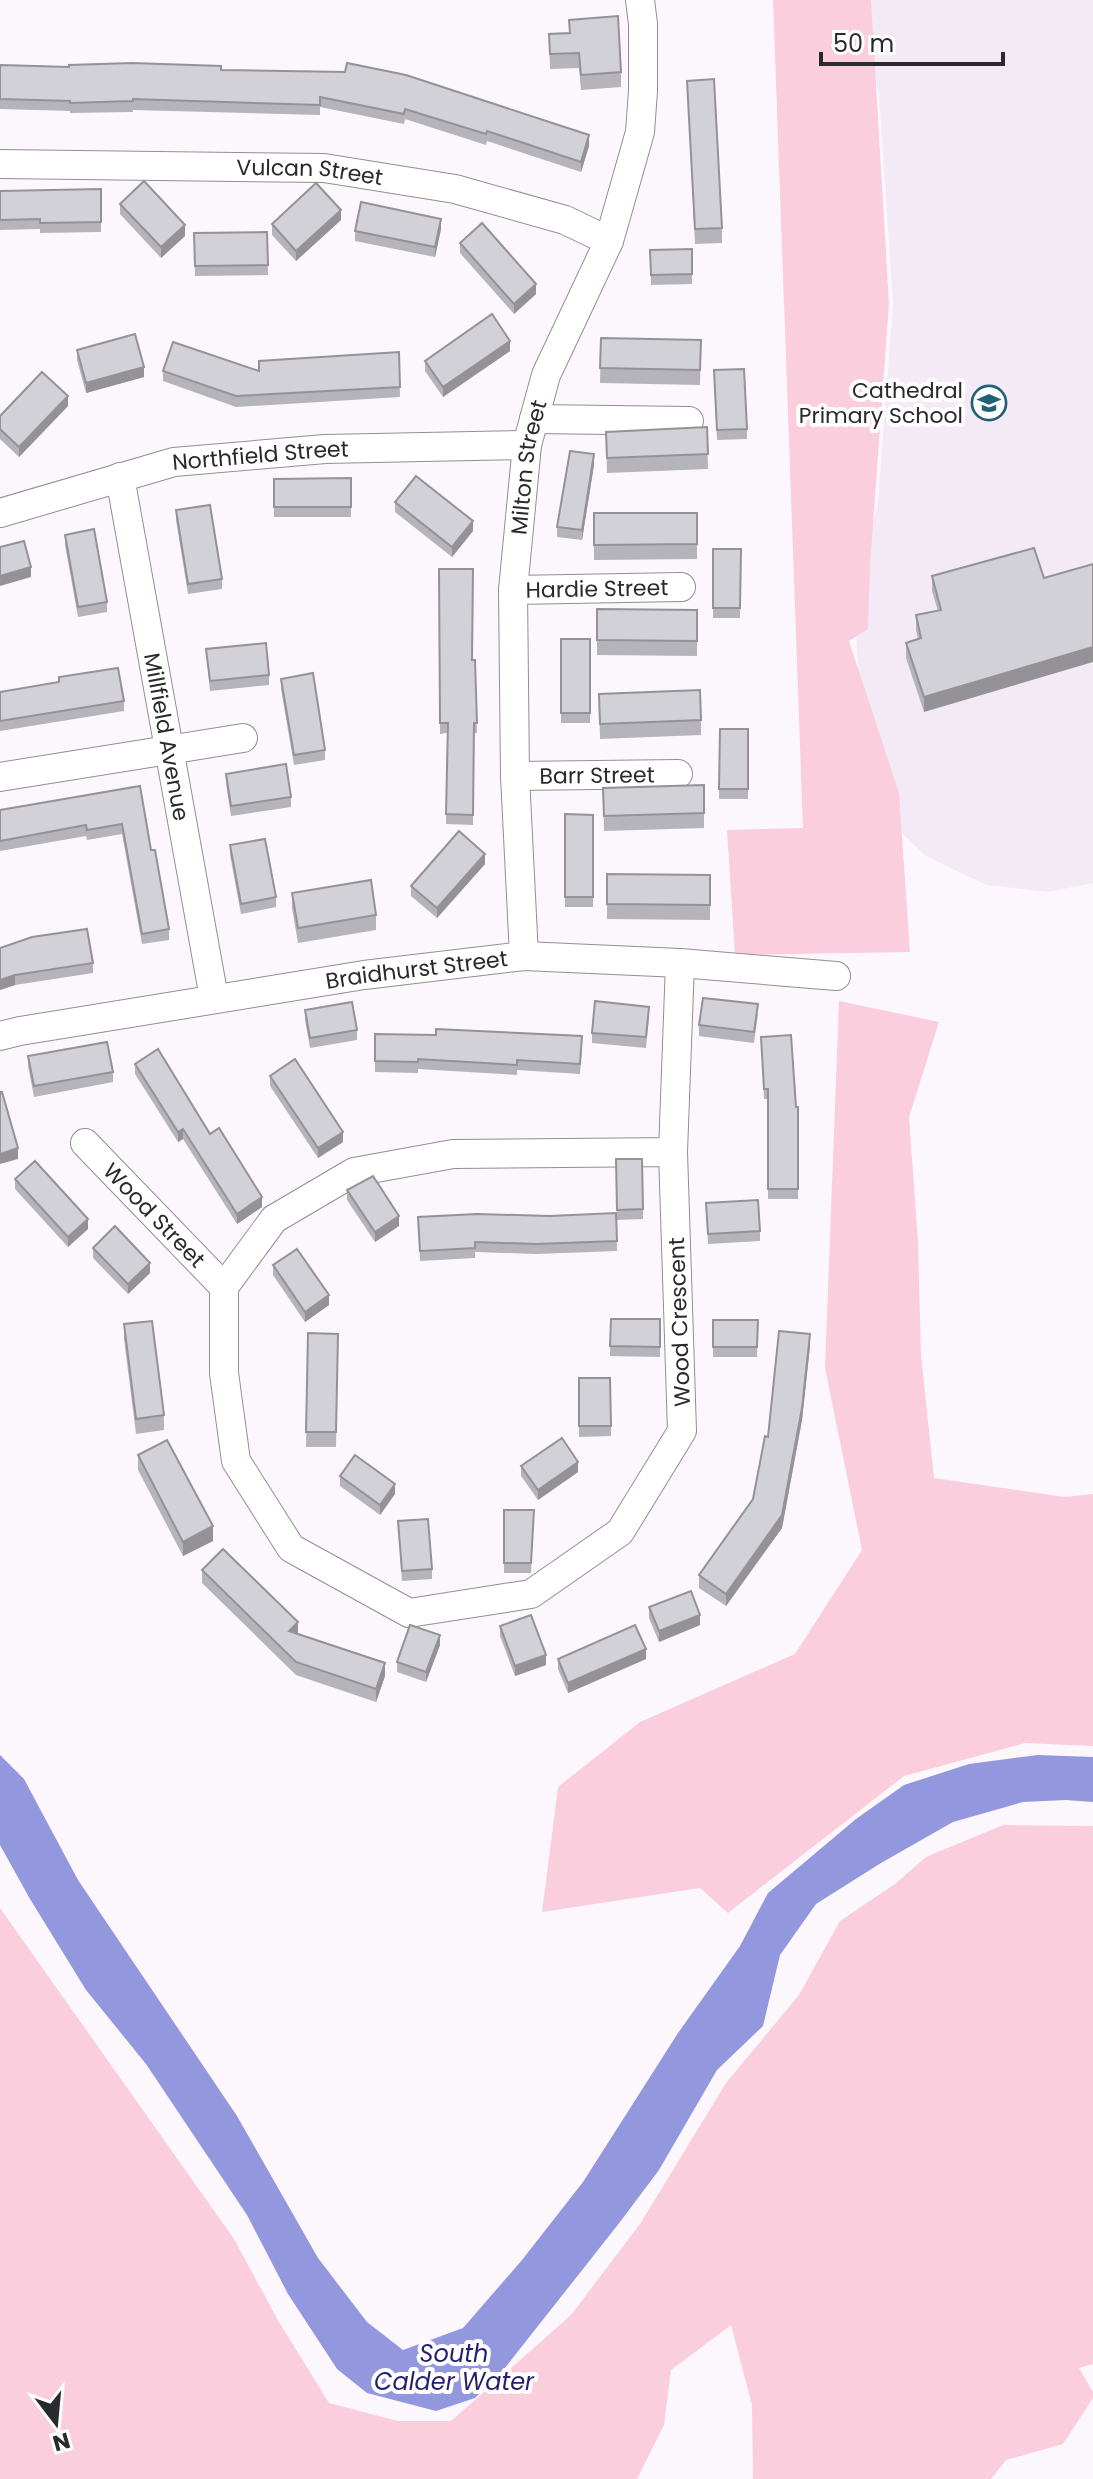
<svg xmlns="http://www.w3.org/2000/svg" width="1093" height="2479" font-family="Poppins,sans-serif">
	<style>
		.built { fill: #f4eaf6 }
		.green { fill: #facedc }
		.water { fill: #9398de }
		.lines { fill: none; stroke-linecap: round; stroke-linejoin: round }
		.minor-casing { stroke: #928e93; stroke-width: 30 }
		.minor { stroke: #fff; stroke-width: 28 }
		.wall { fill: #b5b4ba }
		.shaded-wall { fill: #949297 }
		.building { fill: #d3d1d8; stroke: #949297; stroke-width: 2 }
		.labels { text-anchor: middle; stroke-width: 8; stroke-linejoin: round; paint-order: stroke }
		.street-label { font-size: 22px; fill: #2a292b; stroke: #fff }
		.poi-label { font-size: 22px; fill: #2a292b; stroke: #fff; text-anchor: end }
		.water-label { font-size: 24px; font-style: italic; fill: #281e6f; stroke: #fff }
	</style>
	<rect width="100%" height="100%" fill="#fcf7fd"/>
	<path class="built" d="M859 0H1093V883L1048 892 986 885 926 856 865 799 854 593 878 502 893 304 879 96Z"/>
	<g class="green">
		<path d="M773 0H871L889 304 870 566 868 629 849 641 899 793 910 952 735 955 727 830 803 828Z"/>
		<path d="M839 1001 939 1022 909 1117 918 1242 921 1355 934 1478 1065 1497 1093 1494V1746L1025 1743 904 1776 728 1913 700 1888 542 1912 558 1787 640 1722 795 1654 862 1550 825 1368Z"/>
		<path d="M1003 1825 1093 1826V2364L1079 2368 1093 2392V2398L1063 2444 1006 2460 991 2479H753L752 2405 731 2325 671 2370 664 2425 637 2479H0V1908L234 2239 279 2322 329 2403 398 2421H451L571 2315 640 2224 726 2083 799 1995 840 1921 895 1884 926 1857Z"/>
	</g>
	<path class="water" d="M0 1755 24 1779 78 1880 237 2116 318 2258 367 2322 403 2350 463 2328 522 2260 583 2182 678 2033 740 1946 768 1893 856 1819 904 1785 969 1764 1038 1755 1093 1757V1802L1066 1800 1023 1802 953 1822 881 1863 816 1904 780 1955 763 2026 717 2070 659 2170 620 2222 501 2373 475 2398 436 2411 367 2393 337 2369 288 2294 247 2215 146 2064 86 1990 30 1899 0 1845Z"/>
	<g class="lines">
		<g class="minor-casing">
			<g id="minor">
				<path id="s1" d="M0 164 324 168 455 189 565 220 609 241"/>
				<path d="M534 419 689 421"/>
				<path id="s2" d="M120 477 214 998"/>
				<path id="s3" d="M0 513 174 462 325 449 527 445"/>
				<path id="s4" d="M513 590 681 587"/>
				<path id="s5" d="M515 776 678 774"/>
				<path d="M0 777 243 738"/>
				<path id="s6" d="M524 956 515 776 513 590 527 445 546 375 609 241 640 132 643 91V24L640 0"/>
				<path id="s7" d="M0 1036 20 1031 364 975 524 956 680 963 836 976"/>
				<path id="s8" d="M85 1143 224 1287"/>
				<path d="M673 1152 453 1154 354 1172 274 1219 224 1287V1373L236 1461 291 1548 409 1613 531 1594 620 1532 682 1431 673 1152 680 963"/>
			</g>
		</g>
		<use href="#minor" class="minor"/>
	</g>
	<g class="wall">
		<path d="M569 20 621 72V87L581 90 579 68 550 69 549 34 569 33Z"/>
		<path d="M0 65 221 70 589 146 581 172 487 141 486 145 405 119 404 124 320 107V115L133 110V112L70 113V111L0 109Z"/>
		<path d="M687 81 722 228V243L695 244Z"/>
		<path d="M101 189V232L40 233V229L0 230V191Z"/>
		<path d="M120 204 185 236 161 258 120 214Z"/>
		<path d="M341 220 296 261 272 235V224Z"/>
		<path d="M441 229 435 257 355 241V231Z"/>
		<path d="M267 232 268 275 195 276 194 233Z"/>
		<path d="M460 243 536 294 514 314 460 253Z"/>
		<path d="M692 249V284L651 285 650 250Z"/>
		<path d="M601 338 701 340 700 385 600 383Z"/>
		<path d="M77 350 144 377 86 393 77 360Z"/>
		<path d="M510 351 443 397 425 371V361Z"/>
		<path d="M399 352 400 397 236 407 163 381V371H259Z"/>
		<path d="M714 381 747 429V439L717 440Z"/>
		<path d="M68 406 19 457 0 439V416Z"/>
		<path d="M707 427 708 469 607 473 606 432Z"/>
		<path d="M594 465 582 540 557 537V527Z"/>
		<path d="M351 478V517H274V479Z"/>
		<path d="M395 502 473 531 452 557 395 512Z"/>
		<path d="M176 510 222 579V589L188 594 176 520Z"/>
		<path d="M594 513H697V559L594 560Z"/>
		<path d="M65 535 107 602V612L78 617 65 545Z"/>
		<path d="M713 549H741L740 618H713Z"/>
		<path d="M439 569 472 660H475L477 733H474L473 825 446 824 447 733 440 734Z"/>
		<path d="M932 576 1044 578 924 712 906 658V643L918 639 916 630V615L938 611 932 591Z"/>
		<path d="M597 609 697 610V656L597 655Z"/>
		<rect x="561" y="639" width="29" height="84"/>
		<path d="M206 649 269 675V685L210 691Z"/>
		<path d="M59 677 124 701V711L0 731V692L59 682Z"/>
		<path d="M281 679 325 750V760L294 765 281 689Z"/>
		<path d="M599 694 701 720V735L600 739Z"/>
		<path d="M720 729H748V799H719Z"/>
		<path d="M226 774 291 797V807L231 816 226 784Z"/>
		<path d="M704 785V828L604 831 603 788Z"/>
		<path d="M140 786 151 850 169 929V940L142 944 122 834 87 840 86 836 0 851V810Z"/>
		<path d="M565 814 593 815V907H565Z"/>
		<path d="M230 845 276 897V907L241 914 230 855Z"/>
		<path d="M485 864 437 918 411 896V886Z"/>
		<path d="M607 874 710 875V920L607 919Z"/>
		<path d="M292 893 376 915V930L298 943 292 908Z"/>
		<path d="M0 948 93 963V973L15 985 0 990Z"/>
		<path d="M305 1010 357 1030V1040L310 1048 305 1020Z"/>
		<path d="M758 1014 754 1043 699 1036V1025Z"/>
		<path d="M649 1017 646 1048 592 1043V1033Z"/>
		<path d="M375 1034 582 1046 580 1074 517 1070V1075L418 1069V1073L375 1072Z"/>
		<path d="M761 1037 796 1107H798V1199H768V1099H764Z"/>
		<path d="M28 1056 113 1072V1082L34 1097 28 1066Z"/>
		<path d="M135 1064 210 1134 262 1207 237 1224 183 1139 178 1142 135 1074Z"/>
		<path d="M270 1076 343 1142 318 1158 270 1086Z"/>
		<path d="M616 1159 643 1209V1219L617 1220Z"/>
		<path d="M15 1179 88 1229 68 1247 15 1189Z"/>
		<path d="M347 1190 399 1226 375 1242 347 1200Z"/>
		<path d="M706 1203 760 1231V1241L708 1244Z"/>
		<path d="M616 1213 617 1251 536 1254 475 1252V1258L420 1261 418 1217 550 1216Z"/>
		<path d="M93 1248 150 1273 128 1294 93 1258Z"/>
		<path d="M273 1265 329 1305 305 1322 273 1275Z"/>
		<path d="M611 1319H660V1357L610 1356Z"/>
		<path d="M713 1320H758L757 1357H713Z"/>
		<path d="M124 1324 164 1415V1430L136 1434 124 1339Z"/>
		<path d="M308 1333 338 1334 336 1447H306Z"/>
		<path d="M810 1346 802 1420 782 1528 726 1606 699 1588V1575L753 1499 768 1437Z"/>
		<path d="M579 1378 611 1426V1436L579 1437Z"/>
		<path d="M138 1455 213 1541 183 1556 138 1470Z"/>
		<path d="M521 1466 578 1472 538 1500 521 1476Z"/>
		<path d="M340 1476 395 1494 380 1515 340 1486Z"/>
		<path d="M504 1510H534L531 1573H504Z"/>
		<path d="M398 1521 432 1569V1579L402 1581Z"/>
		<path d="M202 1570 298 1634 385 1676 376 1702 296 1675 202 1583Z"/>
		<path d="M649 1607 700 1625 659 1642 649 1618Z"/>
		<path d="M500 1626 546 1665 515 1676 500 1636Z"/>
		<path d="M440 1645 426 1682 397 1672V1662Z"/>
		<path d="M558 1659H646L568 1693 558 1669Z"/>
	</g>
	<g class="shaded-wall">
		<path d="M589 135V146L581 172V162Z"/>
		<path d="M341 210V220L296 261V251Z"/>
		<path d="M441 219V229L435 257V247Z"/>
		<path d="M185 225V236L161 258V247Z"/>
		<path d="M536 284V294L514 314V304Z"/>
		<path d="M510 341V351L443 397V387Z"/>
		<path d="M144 367V377L86 393V383Z"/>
		<path d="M68 396V406L19 457V447Z"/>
		<path d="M594 454V465L582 540V530Z"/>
		<path d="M473 521V531L452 557V547Z"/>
		<path d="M31 567V577L0 586V576Z"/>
		<path d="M1093 647V662L924 712V697Z"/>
		<path d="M485 854V864L437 918V908Z"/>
		<path d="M15 975V985L0 990V980Z"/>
		<path d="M183 1129V1139L178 1142V1132Z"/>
		<path d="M343 1132V1142L318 1158V1148Z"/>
		<path d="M18 1148V1159L0 1164V1154Z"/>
		<path d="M262 1197V1207L237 1224V1214Z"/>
		<path d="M399 1216V1226L375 1242V1232Z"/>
		<path d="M88 1219V1229L68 1247V1237Z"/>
		<path d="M150 1263V1273L128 1294V1284Z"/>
		<path d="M329 1295V1305L305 1322V1312Z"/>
		<path d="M810 1334V1346L802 1420 782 1528 726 1606V1594Z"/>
		<path d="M578 1462V1472L538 1500V1490Z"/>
		<path d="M395 1484V1494L380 1515V1505Z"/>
		<path d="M213 1526V1541L183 1556V1542Z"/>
		<path d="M700 1615V1625L659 1642V1631Z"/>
		<path d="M298 1622V1635L289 1631Z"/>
		<path d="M440 1635V1645L426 1682V1672Z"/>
		<path d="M646 1649V1659L568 1693V1683Z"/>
		<path d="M546 1655V1665L515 1676V1666Z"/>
		<path d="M385 1663V1676L376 1702V1689Z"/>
	</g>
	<g class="building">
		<path d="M618 16 621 72 581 75 579 53 550 54 549 34 570 33 569 20Z"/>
		<path d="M132 63 221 66V70L345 72 347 63 406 75 589 135 581 162 487 131 486 134 405 109 404 114 320 97V105L133 99V101L70 103V101L0 99V65L69 67V65Z"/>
		<path d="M714 79 722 228 695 229 687 81Z"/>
		<path d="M144 181 185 225 161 247 120 204Z"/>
		<path d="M316 183 341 210 296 251 272 224Z"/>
		<path d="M101 189V222L40 223V219L0 220V191Z"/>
		<path d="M361 202 441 219 435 247 355 231Z"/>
		<path d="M482 223 536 284 514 304 460 243Z"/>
		<path d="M267 232 268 265 195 266 194 233Z"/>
		<path d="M692 249V274L651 275 650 250Z"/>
		<path d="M492 314 510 341 443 387 425 361Z"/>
		<path d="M135 334 144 367 86 383 77 350Z"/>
		<path d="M601 338 701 340 700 370 600 368Z"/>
		<path d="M173 342 259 371V361L399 352 400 387 236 396 163 371Z"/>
		<path d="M744 369 747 429 717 430 714 370Z"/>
		<path d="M42 372 68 396 19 447 0 429V416Z"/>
		<path d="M707 427 708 454 607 458 606 432Z"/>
		<path d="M570 451 594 454 582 530 557 527Z"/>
		<path d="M416 476 473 521 452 547 395 502Z"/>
		<path d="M351 478V507H274V479Z"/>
		<path d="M210 505 222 579 188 584 176 510Z"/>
		<path d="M594 513H697V544L594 545Z"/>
		<path d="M94 529 107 602 78 607 65 535Z"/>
		<path d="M24 541 31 567 0 576V547Z"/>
		<path d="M1034 548 1044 578 1093 564V647L924 697 906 643 921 638 916 615 941 610 932 576Z"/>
		<path d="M713 549H741L740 608H713Z"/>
		<path d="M439 569H473L472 660H475L477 723H474L473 815 446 814 448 723H440Z"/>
		<path d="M597 609 697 610V641L597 640Z"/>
		<rect x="561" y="639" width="29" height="74"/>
		<path d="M266 643 269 675 210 681 206 649Z"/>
		<path d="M118 668 124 701 0 721V692L59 682V677Z"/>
		<path d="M313 673 325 750 294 755 281 679Z"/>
		<path d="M700 690 701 720 600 724 599 694Z"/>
		<path d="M720 729H748V789H719Z"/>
		<path d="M286 764 291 797 231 806 226 774Z"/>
		<path d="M704 785V813L604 816 603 788Z"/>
		<path d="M140 786 151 850H155L169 929 142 934 122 824 87 830 86 825 0 841V810Z"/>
		<path d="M565 814 593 815V897H565Z"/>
		<path d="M459 831 485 854 437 908 411 886Z"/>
		<path d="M265 839 276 897 241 904 230 845Z"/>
		<path d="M607 874 710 875V905L607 904Z"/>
		<path d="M371 880 376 915 298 928 292 893Z"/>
		<path d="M87 929 93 963 15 975 0 980V948L32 937Z"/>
		<path d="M703 998 758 1004 754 1032 699 1025Z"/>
		<path d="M595 1001 649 1007 646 1037 592 1033Z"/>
		<path d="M352 1002 357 1030 310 1038 305 1010Z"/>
		<path d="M436 1029 582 1036 580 1064 517 1060V1065L418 1059V1062L375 1061V1034L436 1035Z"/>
		<path d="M791 1035 796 1107H798V1189H768V1089H764L761 1037Z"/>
		<path d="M107 1042 113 1072 34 1086 28 1056Z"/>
		<path d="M158 1049 210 1134 219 1128 262 1197 237 1214 183 1129 178 1132 135 1064Z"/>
		<path d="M295 1059 343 1132 318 1148 270 1076Z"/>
		<path d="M0 1092H2L18 1148 0 1154Z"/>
		<path d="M616 1159H642L643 1209 617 1210Z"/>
		<path d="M35 1161 88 1219 68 1237 15 1179Z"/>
		<path d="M373 1176 399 1216 375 1232 347 1190Z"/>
		<path d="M758 1200 760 1231 708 1234 706 1203Z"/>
		<path d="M616 1213 617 1241 536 1244 475 1242V1248L420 1251 418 1217 477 1214 550 1216Z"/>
		<path d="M115 1226 150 1263 128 1284 93 1248Z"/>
		<path d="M297 1249 329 1295 305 1312 273 1265Z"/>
		<path d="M611 1319H660V1347L610 1346Z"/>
		<path d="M713 1320H758L757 1347H713Z"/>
		<path d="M152 1321 164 1415 136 1419 124 1324Z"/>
		<path d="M779 1331 810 1334 802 1408 782 1515 726 1594 699 1575 753 1499 765 1436 768 1437Z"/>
		<path d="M308 1333 338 1334 336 1432H306Z"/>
		<path d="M579 1378H610L611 1426H579Z"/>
		<path d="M562 1438 578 1462 538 1490 521 1466Z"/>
		<path d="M167 1440 213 1526 183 1542 138 1455Z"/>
		<path d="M355 1455 395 1484 380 1505 340 1476Z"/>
		<path d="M504 1510H534L531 1563H504Z"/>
		<path d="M428 1519 432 1569 402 1571 398 1521Z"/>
		<path d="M223 1549 298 1622 289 1631 385 1663 376 1689 296 1662 202 1570Z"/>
		<path d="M691 1591 700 1615 659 1631 649 1607Z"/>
		<path d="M531 1615 546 1655 515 1666 500 1626Z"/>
		<path d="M410 1625 440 1635 426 1672 397 1662Z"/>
		<path d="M635 1625 646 1649 568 1683 558 1659Z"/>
	</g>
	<defs>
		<g id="school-ring" transform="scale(1.8)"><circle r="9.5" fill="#fff" stroke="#206175" stroke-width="1.5"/><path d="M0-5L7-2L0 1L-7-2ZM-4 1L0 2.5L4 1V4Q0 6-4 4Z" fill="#206175"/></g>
	</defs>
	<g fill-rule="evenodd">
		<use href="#school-ring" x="989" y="403"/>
	</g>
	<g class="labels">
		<g class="street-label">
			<text dy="8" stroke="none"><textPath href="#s1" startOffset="310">Vulcan Street</textPath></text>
			<text dy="8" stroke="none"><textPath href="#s3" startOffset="268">Northfield Street</textPath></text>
			<text dy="8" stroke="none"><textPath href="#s6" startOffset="490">Milton Street</textPath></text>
			<text dy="8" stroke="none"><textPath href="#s4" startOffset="84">Hardie Street</textPath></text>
			<text dy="8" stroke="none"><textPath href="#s2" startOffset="264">Millfield Avenue</textPath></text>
			<text dy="8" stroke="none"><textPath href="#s5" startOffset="82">Barr Street</textPath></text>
			<text dy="8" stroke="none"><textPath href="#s7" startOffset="422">Braidhurst Street</textPath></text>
			<text dy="8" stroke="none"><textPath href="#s8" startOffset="100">Wood Street</textPath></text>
			<text transform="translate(679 1322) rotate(-92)" y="8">Wood Crescent</text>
		</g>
		<g class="poi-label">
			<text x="963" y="398">Cathedral<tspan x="963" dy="25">Primary School</tspan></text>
		</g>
		<g class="water-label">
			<text x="454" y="2362">South<tspan x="454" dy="28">Calder Water</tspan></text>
		</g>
	</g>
	<g transform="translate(56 2423) rotate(164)" stroke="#ffffff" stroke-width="6" paint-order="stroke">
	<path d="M0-6L14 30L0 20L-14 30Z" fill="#2a292b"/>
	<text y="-12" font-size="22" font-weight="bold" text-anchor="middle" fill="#2a292b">N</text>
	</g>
	<path d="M821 52v12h182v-12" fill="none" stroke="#2a292b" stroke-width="4"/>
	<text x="833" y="52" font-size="24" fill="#2a292b" stroke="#ffffff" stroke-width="6" paint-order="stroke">50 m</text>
</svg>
